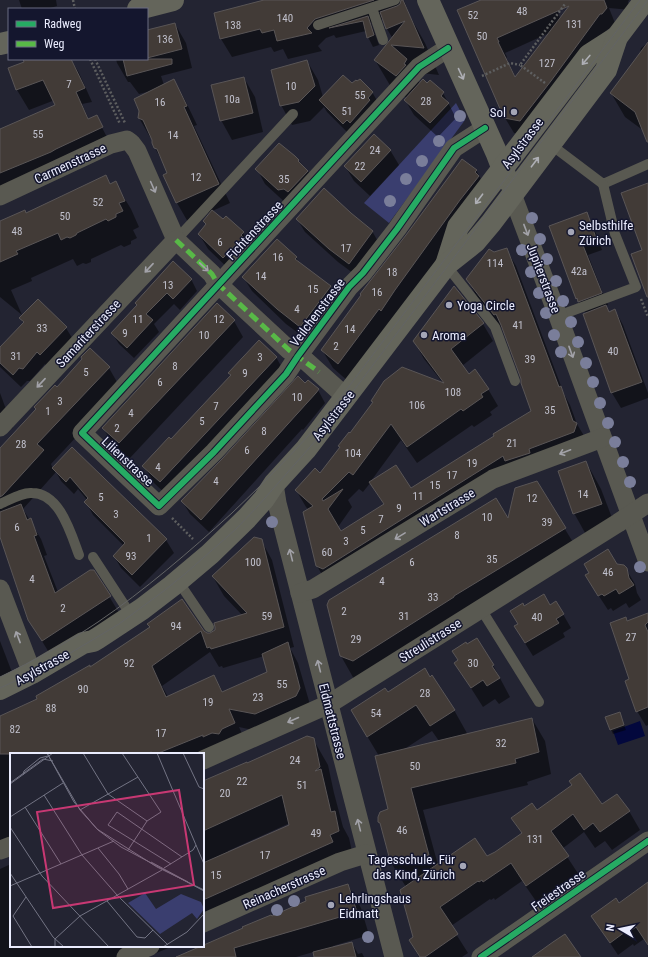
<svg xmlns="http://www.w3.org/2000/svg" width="648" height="957" font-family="'Roboto Condensed',sans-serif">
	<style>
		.green { fill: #3a3e6f }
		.water { fill: #03083d }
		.shadow { fill: #0007; fill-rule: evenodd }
		.building { fill: #423b37; stroke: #595556; fill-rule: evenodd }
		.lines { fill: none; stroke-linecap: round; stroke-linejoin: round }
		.path { stroke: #5e5f60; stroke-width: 2.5; stroke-dasharray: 2 2; stroke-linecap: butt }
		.lane { stroke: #595951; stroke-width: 10 }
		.street { stroke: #595951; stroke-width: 19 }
		.secondary { stroke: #64655b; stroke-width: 22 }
		.tram { stroke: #636465; stroke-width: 1 }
		.quiet { stroke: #58b947; stroke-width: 5; stroke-dasharray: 10 5; stroke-linecap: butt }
		.cycleway-casing { stroke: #14162e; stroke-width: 8 }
		.cycleway { stroke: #26ab63; stroke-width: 6 }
		.tree { fill: #7a7e9a }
		.oneway { stroke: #aeafb5 }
		.oneway2 { stroke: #a2a2a8 }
		.poi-dot { fill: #a4a6b7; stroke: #14162e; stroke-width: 1.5 }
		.labels { text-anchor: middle; stroke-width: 3; stroke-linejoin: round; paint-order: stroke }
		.number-label { font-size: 11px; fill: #c0c0cc }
		.poi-label { font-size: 13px; fill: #eaecfe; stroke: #14162e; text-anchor: start }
		.street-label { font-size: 13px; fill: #eaecfe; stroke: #14162e }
		.inset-road { fill: none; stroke: #737484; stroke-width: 1 }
		.view { fill: #c83873; fill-opacity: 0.15; stroke: #c83873; stroke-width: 2 }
		.inset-edge { fill: none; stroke: #eaecfe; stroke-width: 2 }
	</style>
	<rect width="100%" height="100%" fill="#232432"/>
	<path class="green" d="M456 103 465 120 389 223 364 203Z"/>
	<path class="water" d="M640 721 645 736 618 745 613 731Z"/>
	<g class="shadow">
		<path d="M19 0H56L57 6 47 9H22Z"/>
		<path d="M271 0H404L409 13 407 11 425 43 439 75 413 72 420 84 443 93 456 118 438 137 414 115 405 100 407 98 391 87 375 60 393 39 387 29 384 19 371 23 379 45 373 47 368 37 366 31 336 38 334 35 326 38 318 46 322 51 288 59 283 49 274 52 271 47 232 57 221 39 215 14Z"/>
		<path d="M502 0H554L561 21 576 0H629L628 2 631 10 609 8 615 23 611 29H608L559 96 529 136 514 133 505 118 458 11ZM549 33 516 78 506 58 507 57 505 53Z"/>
		<path d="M175 24 186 43 192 68 161 76 164 85 174 81 185 100 197 125 194 126 230 203 188 222 177 203 165 175 169 174 155 148 153 138 150 137 139 118 147 92 139 94 130 82H128L117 63 116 59H147V31Z"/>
		<path d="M648 43V142L644 131 625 117 611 93 639 56 641 48Z"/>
		<path d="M28 59H71L79 73 92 102 82 104 89 120 96 116 110 143 0 190V129L1 130 56 105 55 100 29 110 17 90 9 69 26 63Z"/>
		<path d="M307 61 318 80 323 97 357 83 372 92 379 104 351 136 327 112 324 107 310 121 292 125 281 105Z"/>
		<path d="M244 78 255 97 263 132 232 140 221 120Z"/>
		<path d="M390 150 399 165 370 196 354 181 345 166Z"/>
		<path d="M298 160 308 171 316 186 289 206 265 184 257 169Z"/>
		<path d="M476 170 489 194 349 382 333 368 322 350Z"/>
		<path d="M106 177 111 185 115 183 131 209 139 227 133 230 137 238 131 241V244L124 247 121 245 91 259V262L86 264 83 263 77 266 73 259 31 278 32 281 11 290 22 315 0 297V220L1 221 26 214Z"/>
		<path d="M586 213 593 225 602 250 588 255 602 291 579 301 550 227Z"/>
		<path d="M350 214 372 231 380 245 357 276 338 262 305 232 297 219Z"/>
		<path d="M204 221 243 233 251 247 232 272 208 249 199 234 207 225Z"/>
		<path d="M506 249 516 266 564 394 570 405 577 424 587 441 513 473 327 583 317 566 309 510 306 507 296 490 321 475 340 448V446L350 435 373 403 372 401 443 383 424 359 414 341 454 287 483 324 493 341 462 366 468 375 488 389 498 406 490 412 492 415 474 427 472 425 417 463 401 440 371 481 410 489 495 437 532 411 522 379 505 332 477 297 467 279 494 253ZM371 482 384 505 341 532 338 527 352 507 348 500 359 489 363 492Z"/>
		<path d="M296 257 300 265 330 287 339 301 309 341 286 324 252 291 243 277Z"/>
		<path d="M191 279 197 291 180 310 174 304 154 324 159 332 134 358 119 344 112 333 138 305Z"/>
		<path d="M603 293 608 305 606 306 609 312 615 310 623 325 648 393V398L621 408 612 393 584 314 586 313 579 302Z"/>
		<path d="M21 319 66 328 74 341 48 368 45 364 30 381H27L21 387 0 367V349L24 324Z"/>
		<path d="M234 321 243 337 129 459 113 444 103 428Z"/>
		<path d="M276 357 286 375 171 499 154 483 144 466 171 440 231 376Z"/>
		<path d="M109 368 121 389 51 464 53 469 72 449 166 540 174 553 140 587 121 568 114 556 124 546 93 515 86 502 87 500 78 489 74 494 61 481 56 472 23 509 41 539 47 555 44 556 58 592 93 570 121 616 53 659 29 620 0 534V450L57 388Z"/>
		<path d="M305 384 318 390 325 403 303 430 302 429 209 532 190 514 182 501Z"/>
		<path d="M0 393 13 428 0 432Z"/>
		<path d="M586 462 601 489 617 531 589 540 574 513Z"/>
		<path d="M536 482 579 552 354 679 341 656 508 520Z"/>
		<path d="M261 540 272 560 294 647 290 648 298 663 311 708 266 733 239 727 246 742 203 754H11V847L0 852V717L38 699 90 668 151 628 182 600 203 631 210 634 243 616 224 596 213 577ZM210 652 219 667 222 666 223 668 264 656 268 672 223 692 214 676 168 697 162 686Z"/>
		<path d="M617 565 626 569 635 584 637 593 641 600 629 608 626 603 613 611 611 608 608 610 595 590Z"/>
		<path d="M556 602 571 628 563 633 565 637 533 656 523 640 519 625 524 607 550 606Z"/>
		<path d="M648 614V725L646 726 637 711 626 619 628 622Z"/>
		<path d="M0 641 13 675 0 685Z"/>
		<path d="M459 661 493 665 510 697 499 704 495 699 483 707 455 663Z"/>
		<path d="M387 693 454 710 468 735 532 719 545 741 551 774 527 782 528 785 423 810 438 865 487 857 522 834 512 818 537 812 602 806 629 811 640 830 612 850 605 841 595 848 584 832 562 849 579 875 538 904 522 881 495 900 494 898 491 900 490 899 451 926 468 953 462 957H419L410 941 414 938 406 887 392 864 383 827 390 810 379 756 352 711ZM432 731 439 741 403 750Z"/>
		<path d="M619 713 626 730 613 734 606 718Z"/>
		<path d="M313 739 328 765 334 793 343 827 349 838 353 856 203 932V786L247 764ZM290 823V826L229 853 228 851Z"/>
		<path d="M11 864V946H173L147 957H0V869Z"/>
		<path d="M648 883V945L644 939 634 946 633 944 618 955 592 916 618 904Z"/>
		<path d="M348 885 361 908 369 935 333 946V948L352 943 358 954 362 953 364 957H326L324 949 296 957H177Z"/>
	</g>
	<g class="building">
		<path d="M264 0H374L315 19 307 28 312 33 277 41 274 30 262 33 260 29 220 39 214 13Z"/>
		<path d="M401 0H403L424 48 391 45 407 59 404 64 406 65 396 76 374 60 405 21 386 29 380 12 397 6 400 4Z"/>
		<path d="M481 0H604L607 8 602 14H600L551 81 520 121 504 118 457 10ZM569 6 535 51 515 77 498 42H499L497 38Z"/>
		<path d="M368 16 374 35 367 38 363 21 329 28Z"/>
		<path d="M175 23 182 49 147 58V30Z"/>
		<path d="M648 42V142H647L635 112 610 93Z"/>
		<path d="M23 59H71L85 88 76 92 88 119 97 115 103 127 56 149 51 152 0 173V129L55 105 43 80 16 90 8 68 24 62Z"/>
		<path d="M123 59H172V64L127 76Z"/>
		<path d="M307 60 315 86 299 102 280 106 271 70Z"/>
		<path d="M343 75 352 83 356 80 357 81 360 79 373 92 368 98 370 100 350 123 347 120 343 124 319 100Z"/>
		<path d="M244 77 253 113 220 121 211 85Z"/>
		<path d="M174 79 187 106 184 107 219 184 176 203 163 175 167 173 157 149 154 148 152 143V140L143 120 138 118 139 111 134 99Z"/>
		<path d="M423 79 427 83 430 80 444 92 441 96 449 103 430 123 404 100Z"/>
		<path d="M374 134 391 150 361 182 344 166Z"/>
		<path d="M279 143 295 156 299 160 298 161 308 171 288 192 284 189 278 190 255 169Z"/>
		<path d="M462 159 477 170 475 172 479 176 460 200 395 290 381 311 379 309 338 364 321 350 361 295 360 294 367 285 406 235Z"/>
		<path d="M106 175 110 184 116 181 125 201 119 203 123 211 116 214V217L108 221 106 219 77 233 76 235 70 238 67 237 61 240 58 233 16 251 18 254 0 262V221L25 210 26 213Z"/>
		<path d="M648 183V297H647L631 254 642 250 621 193Z"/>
		<path d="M324 188 351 213 373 231 349 264 329 249 296 219Z"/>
		<path d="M212 210 223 219 226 216 244 232 241 235 243 237 223 258 198 234 206 224 203 221Z"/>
		<path d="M587 212 596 238 582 243 602 293 578 302 577 298 576 299 549 226Z"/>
		<path d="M277 239 297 257 295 259 331 286 300 327 277 309 242 277Z"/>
		<path d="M507 248 559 387 561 386 573 421 577 423 574 432 529 449 530 453 505 461 503 456 323 569 316 566 303 512 313 506 295 490 315 468 320 473 340 447 338 446 349 432 350 433 373 402 371 401 384 381 402 367 444 383 413 341 454 286 484 323 451 349 469 374 475 369 489 389 481 394 483 397 463 411 461 409 407 447 391 424 353 475 349 472 322 499 323 501 343 489 328 509 341 531 384 504 369 482 396 465 411 488 494 436 493 434 531 411 521 383V379L501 325 496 314 494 315 466 279 489 249 494 252Z"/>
		<path d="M173 261 192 279 173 299 167 293 146 314 153 320 127 348 111 333 137 305 135 303Z"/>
		<path d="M38 299 67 327 40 355 37 352 23 369 19 368 13 375 0 363V347L24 322 19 318Z"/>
		<path d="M217 303 235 320 119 443 102 428Z"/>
		<path d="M606 305 609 312 615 309 642 382 611 393 583 314Z"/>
		<path d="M259 340 277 357 160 482 142 466 169 437 171 439 231 375 228 373Z"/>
		<path d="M90 348 110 367 37 444 44 450 3 495 0 497V448L36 409 34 407 55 385 57 387 82 359 81 357Z"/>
		<path d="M298 376 305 383 308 380 319 389 316 393 201 520 181 501 222 459Z"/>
		<path d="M72 447 167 539 132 575 113 556 125 543 84 502 88 498 70 477 66 482 52 468Z"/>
		<path d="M586 461 602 504 573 514 558 471Z"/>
		<path d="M537 481 566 528 454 596V597L353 661 340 656 327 605 329 600 496 498 508 518 515 488Z"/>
		<path d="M21 504 27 520 31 518 37 535 34 536 55 593 90 570H94L111 596 42 641 28 620 0 537V512Z"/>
		<path d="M254 537 262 539 284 627 211 649 210 647 207 648 201 631 152 666 166 697 214 675 222 692 267 672 262 654 288 642 300 688 296 696 255 714 229 709 235 723 222 729 219 734 212 733 203 737V735L156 754 151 752 146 754H0V716L37 699 36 696 90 665V667L150 627 147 624 182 599 204 631 207 633H210L215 630V627L214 623 247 613 212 576Z"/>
		<path d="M608 549 617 564 624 565 627 568 629 578 634 585 619 594 616 589 604 596 602 594 598 596 585 575 589 573 584 564Z"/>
		<path d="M544 594 550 605 556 601 564 614 556 619 559 623 525 643 514 626 518 624 510 611 523 603 524 606Z"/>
		<path d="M648 613V622L645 625 648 632V707L636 712 625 681 629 679 610 623 626 617 627 621Z"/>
		<path d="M477 638 494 665 492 666 500 678 487 686 483 680 471 688 454 663 458 660 452 651 466 642 467 644Z"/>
		<path d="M425 668 430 677 432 675 455 710 430 726 416 705 367 737 351 710 385 688 388 692Z"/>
		<path d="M620 712 624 725 610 730 605 717Z"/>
		<path d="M532 718 539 752 515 759 516 763 411 788 429 855 391 864 380 823 378 822V817L380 812 388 809 375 756Z"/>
		<path d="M307 736 314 738 320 767 315 771 321 769 331 812 335 811 339 831 330 835 333 842 203 900V863L289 825 282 795 203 831V781L247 762V763Z"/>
		<path d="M580 773 602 804 617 794 630 811 600 832 593 823 584 830 573 814 551 831 569 856 526 886 511 863 483 882 482 880 479 882 478 881 440 907 458 934 425 957H420L409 940 413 937 400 890 475 838 487 856 495 852 522 833 511 818 532 803 537 810 572 785 569 781Z"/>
		<path d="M648 882V945L636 927 626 934 625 932 610 943 591 916 616 898 619 903Z"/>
		<path d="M348 884 357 912 234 948 236 957H176L243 928 242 927 271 915 272 916 306 901 305 897Z"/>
		<path d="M565 934 581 957H532L553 942Z"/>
		<path d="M352 942 356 957H314L313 952Z"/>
	</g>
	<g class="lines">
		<g class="path">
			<path d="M73 0 75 9"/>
			<path d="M90 59 120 124"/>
			<path d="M95 59 125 123"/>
			<path d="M482 76 510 63 520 65"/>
			<path d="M545 83 520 65 565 4"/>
			<path d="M641 299 648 317"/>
			<path d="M172 518 193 539"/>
		</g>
		<g class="lane">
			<path d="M372 8 383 40"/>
			<path d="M318 25 395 0"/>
			<path d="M550 144 603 184 648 164"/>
			<path d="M176 240 293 114"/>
			<path d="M446 265 495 327 515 381"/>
			<path d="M558 316 636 287 615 234 603 184"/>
			<path d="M0 504C10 500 22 492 32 493 60 493 71 534 79 555"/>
			<path d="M93 557 125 606"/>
			<path d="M178 581 209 627"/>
			<path d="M481 609 539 702"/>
		</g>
		<g class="street">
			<path d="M448 48 419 67 82 433 159 506 214 452 286 374 298 356 349 287 363 273 397 229 454 148 485 128"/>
			<path d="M512 194 558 316 648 562"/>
			<path d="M0 196 111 144 127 140 131 143 137 151 176 240 212 274 218 284 289 350 306 361 346 397"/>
			<path d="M0 427 176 240"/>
			<path d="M274 484 277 503 394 957"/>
			<path d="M0 589 32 673"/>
			<path d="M300 593 313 589 493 479 602 438"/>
			<path d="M203 760 329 704 618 523 648 503"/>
			<path d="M0 850 11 846"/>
			<path d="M203 923 340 862 366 854"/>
			<path d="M126 957 150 946"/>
			<path d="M481 957 648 841"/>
		</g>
		<g class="secondary">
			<path d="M428 0 497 154 507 180"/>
			<path d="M138 9 173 0"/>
			<path d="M0 44 9 42"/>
			<path d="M446 265 458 227 589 55 617 37"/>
			<path d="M0 689 32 673 83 643 93 641 98 638 142 609 172 586 210 554 247 518 264 499 274 484 306 449 446 265 475 242 491 223 606 70 617 37 645 0"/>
		</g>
		<g class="tram">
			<path d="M0 677C33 661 67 643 98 622 145 590 189 552 232 513 272 475 310 437 344 393L640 0"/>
			<path d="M0 688 52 664 119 624 165 590 186 573 236 529 257 507 318 438 648 0"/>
		</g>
		<path class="quiet" d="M176 240 212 274 218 284 289 350 319 372"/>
		<g class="cycleway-casing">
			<g id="cycleway">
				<path d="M448 48 419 67 82 433 159 506 214 452 286 374 298 356 349 287 363 273 397 229 454 148 485 128"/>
				<path d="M481 957 648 841"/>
			</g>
		</g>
		<use href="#cycleway" class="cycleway"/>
	</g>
	<g class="tree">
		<circle cx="460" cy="116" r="6"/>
		<circle cx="439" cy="141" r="6"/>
		<circle cx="422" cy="161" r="6"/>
		<circle cx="406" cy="179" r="6"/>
		<circle cx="390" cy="201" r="6"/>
		<circle cx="532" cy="218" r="6"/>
		<circle cx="540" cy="239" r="6"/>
		<circle cx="522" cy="250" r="6"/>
		<circle cx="547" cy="259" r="6"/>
		<circle cx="531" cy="272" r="6"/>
		<circle cx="556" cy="281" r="6"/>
		<circle cx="539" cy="293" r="6"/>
		<circle cx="563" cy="301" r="6"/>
		<circle cx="546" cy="313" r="6"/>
		<circle cx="571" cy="322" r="6"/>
		<circle cx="554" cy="335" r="6"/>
		<circle cx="578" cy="342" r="6"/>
		<circle cx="561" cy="352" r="6"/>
		<circle cx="586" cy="363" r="6"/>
		<circle cx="593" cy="382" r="6"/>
		<circle cx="600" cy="403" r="6"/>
		<circle cx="608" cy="423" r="6"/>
		<circle cx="615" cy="442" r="6"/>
		<circle cx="623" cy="462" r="6"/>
		<circle cx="630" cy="482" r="6"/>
		<circle cx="272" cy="522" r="6"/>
		<circle cx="640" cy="567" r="6"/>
		<circle cx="294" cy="901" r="6"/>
		<circle cx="277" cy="910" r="6"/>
		<circle cx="368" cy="937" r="6"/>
	</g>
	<defs><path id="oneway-shaft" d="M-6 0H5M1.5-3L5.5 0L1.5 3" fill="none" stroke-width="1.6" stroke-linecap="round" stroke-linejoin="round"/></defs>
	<g class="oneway">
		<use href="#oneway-shaft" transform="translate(586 60) rotate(130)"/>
		<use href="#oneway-shaft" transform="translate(461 74) rotate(65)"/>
		<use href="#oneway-shaft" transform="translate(535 162) rotate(-53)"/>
		<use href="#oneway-shaft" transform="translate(479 199) rotate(127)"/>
	</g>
	<g class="oneway2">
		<use href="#oneway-shaft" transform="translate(153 187) rotate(66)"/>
		<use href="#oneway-shaft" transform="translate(526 230) rotate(69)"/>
		<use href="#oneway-shaft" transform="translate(204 267) rotate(44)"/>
		<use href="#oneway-shaft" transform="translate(149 268) rotate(133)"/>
		<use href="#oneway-shaft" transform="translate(571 352) rotate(70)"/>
		<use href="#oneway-shaft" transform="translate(41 383) rotate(133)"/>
		<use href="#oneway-shaft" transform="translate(565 452) rotate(159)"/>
		<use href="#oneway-shaft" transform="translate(400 536) rotate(149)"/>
		<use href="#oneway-shaft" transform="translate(291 555) rotate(-104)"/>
		<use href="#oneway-shaft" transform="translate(18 637) rotate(-111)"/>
		<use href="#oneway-shaft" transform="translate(319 666) rotate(-104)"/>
		<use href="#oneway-shaft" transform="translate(293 720) rotate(156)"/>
		<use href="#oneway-shaft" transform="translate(359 825) rotate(-104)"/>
	</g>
	<g class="poi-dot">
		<circle cx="514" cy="112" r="4"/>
		<circle cx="571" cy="232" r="4"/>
		<circle cx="449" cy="305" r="4"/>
		<circle cx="424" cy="335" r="4"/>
		<circle cx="463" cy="866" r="4"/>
		<circle cx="331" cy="905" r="4"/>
	</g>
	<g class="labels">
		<g class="number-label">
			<text x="522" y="15">48</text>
			<text x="473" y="19">52</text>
			<text x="285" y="22">140</text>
			<text x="574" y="28">131</text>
			<text x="233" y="29">138</text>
			<text x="482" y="40">50</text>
			<text x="165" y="43">136</text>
			<text x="547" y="67">127</text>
			<text x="69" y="88">7</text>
			<text x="291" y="90">10</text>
			<text x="360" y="99">55</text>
			<text x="232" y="103">10a</text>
			<text x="426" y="105">28</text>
			<text x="160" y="106">16</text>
			<text x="347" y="115">51</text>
			<text x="38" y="138">55</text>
			<text x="173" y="139">14</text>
			<text x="375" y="154">24</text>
			<text x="360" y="170">22</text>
			<text x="196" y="181">12</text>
			<text x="284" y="183">35</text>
			<text x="98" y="206">52</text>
			<text x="65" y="220">50</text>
			<text x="17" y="235">48</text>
			<text x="220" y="246">6</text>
			<text x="346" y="252">17</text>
			<text x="278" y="261">16</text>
			<text x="495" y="267">114</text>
			<text x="579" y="275">42a</text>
			<text x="392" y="276">18</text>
			<text x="261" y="280">14</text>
			<text x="168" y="289">13</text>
			<text x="313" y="293">15</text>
			<text x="377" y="296">16</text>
			<text x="297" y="313">4</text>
			<text x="138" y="323">11</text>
			<text x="219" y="323">12</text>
			<text x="518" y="329">41</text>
			<text x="42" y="332">33</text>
			<text x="350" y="333">14</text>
			<text x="125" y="337">9</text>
			<text x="204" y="339">10</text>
			<text x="336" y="350">2</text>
			<text x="613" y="355">40</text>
			<text x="16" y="360">31</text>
			<text x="260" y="361">3</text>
			<text x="530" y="363">39</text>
			<text x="175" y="370">8</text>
			<text x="86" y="376">5</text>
			<text x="245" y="377">9</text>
			<text x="160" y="386">6</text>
			<text x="453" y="396">108</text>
			<text x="297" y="401">10</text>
			<text x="60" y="405">3</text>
			<text x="417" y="409">106</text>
			<text x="216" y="410">7</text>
			<text x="550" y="414">35</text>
			<text x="48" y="415">1</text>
			<text x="131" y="417">4</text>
			<text x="202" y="425">5</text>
			<text x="117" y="432">2</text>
			<text x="264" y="435">8</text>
			<text x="512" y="447">21</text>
			<text x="21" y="448">28</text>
			<text x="247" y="454">6</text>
			<text x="353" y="457">104</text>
			<text x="472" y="467">19</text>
			<text x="158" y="471">4</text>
			<text x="452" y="479">17</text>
			<text x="216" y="485">4</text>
			<text x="435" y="489">15</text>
			<text x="583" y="498">14</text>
			<text x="418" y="500">11</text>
			<text x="101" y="501">5</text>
			<text x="532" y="502">12</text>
			<text x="399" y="512">9</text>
			<text x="116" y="518">3</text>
			<text x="487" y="521">10</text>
			<text x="381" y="523">7</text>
			<text x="547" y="526">39</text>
			<text x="17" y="531">6</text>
			<text x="363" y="534">5</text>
			<text x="457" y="539">8</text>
			<text x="149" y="542">1</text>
			<text x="346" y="545">3</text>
			<text x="327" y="556">60</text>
			<text x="131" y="560">93</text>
			<text x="492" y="563">35</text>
			<text x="253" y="566">100</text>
			<text x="412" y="566">6</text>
			<text x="608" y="576">46</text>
			<text x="32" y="583">4</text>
			<text x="382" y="585">4</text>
			<text x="433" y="601">33</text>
			<text x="63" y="612">2</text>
			<text x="344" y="615">2</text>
			<text x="267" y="620">59</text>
			<text x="404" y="620">31</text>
			<text x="537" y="621">40</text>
			<text x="176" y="630">94</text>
			<text x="631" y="641">27</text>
			<text x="356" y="643">29</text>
			<text x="129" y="667">92</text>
			<text x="473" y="667">30</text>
			<text x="282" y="688">55</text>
			<text x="83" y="693">90</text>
			<text x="425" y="697">28</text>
			<text x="258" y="701">23</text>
			<text x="208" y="706">19</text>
			<text x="51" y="712">88</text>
			<text x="376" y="717">54</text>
			<text x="15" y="733">82</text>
			<text x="161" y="737">17</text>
			<text x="501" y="747">32</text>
			<text x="295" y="764">24</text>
			<text x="415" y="770">50</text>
			<text x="242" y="785">22</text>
			<text x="302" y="789">51</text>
			<text x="225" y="797">20</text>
			<text x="402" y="834">46</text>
			<text x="316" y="837">49</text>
			<text x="535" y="843">131</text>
			<text x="265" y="859">17</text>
			<text x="216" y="879">15</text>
		</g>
		<g class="poi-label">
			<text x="506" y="117" text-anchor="end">Sol</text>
			<text x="579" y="230">Selbsthilfe<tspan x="579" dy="15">Zürich</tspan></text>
			<text x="457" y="310">Yoga Circle</text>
			<text x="432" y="340">Aroma</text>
			<text x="455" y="864" text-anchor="end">Tagesschule. Für<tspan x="455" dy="15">das Kind, Zürich</tspan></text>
			<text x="339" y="903">Lehrlingshaus<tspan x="339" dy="15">Eidmatt</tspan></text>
		</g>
		<g class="street-label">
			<text transform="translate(522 143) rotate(-53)" y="5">Asylstrasse</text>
			<text transform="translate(70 163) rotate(-25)" y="5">Carmenstrasse</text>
			<text transform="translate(254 230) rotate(-47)" y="5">Fichtenstrasse</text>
			<text transform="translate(544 278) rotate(69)" y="5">Jupiterstrasse</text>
			<text transform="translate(317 312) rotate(-53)" y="5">Veilchenstrasse</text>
			<text transform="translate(88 333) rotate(-47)" y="5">Samariterstrasse</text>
			<text transform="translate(333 415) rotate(-52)" y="5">Asylstrasse</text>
			<text transform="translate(128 461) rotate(43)" y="5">Lilienstrasse</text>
			<text transform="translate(447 507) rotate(-31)" y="5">Wartstrasse</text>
			<text transform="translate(430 640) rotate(-32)" y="5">Streulistrasse</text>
			<text transform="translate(42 667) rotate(-29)" y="5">Asylstrasse</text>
			<text transform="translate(333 721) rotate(76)" y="5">Eidmattstrasse</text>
			<text transform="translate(284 887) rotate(-24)" y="5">Reinacherstrasse</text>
			<text transform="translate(558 890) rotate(-35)" y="5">Freiestrasse</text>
		</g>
	</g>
	<g transform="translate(10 753)">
		<rect width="194" height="194" fill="#232432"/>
		<path d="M135 140 146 156 171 141 191 149 194 156 187 166 182 160 150 181 118 150Z" fill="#3a3e6f"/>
		<path class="inset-road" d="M37 0 64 49 87 76 147 114 194 137M37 0 70 57 88 77 111 94 194 138M73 0 98 41 137 68M112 0 151 59 137 68 118 97M147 0 194 111M173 0 189 34 194 36M193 0 194 17M13 22 14 18 30 5 38 3M0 30 33 6 43 8M0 31 43 0M34 42 72 102 107 142 158 192M15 54 51 111M70 57 128 24M0 64 53 30M0 74 32 123 99 194M88 95 109 121 118 136M141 109 178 129M161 111 98 72 107 59 172 104M154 115 183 97 186 92M0 120 43 184 54 194M0 133 104 88M16 144 3 163 22 194M97 148 127 184 135 185 143 177M45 194V186L70 163 152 117M153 194 177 179 194 161"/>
		<path class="view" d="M169 37 184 132 43 155 27 59Z"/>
		<rect width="194" height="194" class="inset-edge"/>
	</g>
	<rect x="8" y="8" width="140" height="52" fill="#14162e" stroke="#6a6c81"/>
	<rect x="16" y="21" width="20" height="6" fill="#26ab63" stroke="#6a6c81"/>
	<text x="44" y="28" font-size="12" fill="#eaecfe">Radweg</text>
	<rect x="16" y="41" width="20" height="6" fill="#58b947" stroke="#6a6c81"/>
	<text x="44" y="48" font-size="12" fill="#eaecfe">Weg</text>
	<g transform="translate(620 929) rotate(279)" stroke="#14162e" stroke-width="3" paint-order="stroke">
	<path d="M0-3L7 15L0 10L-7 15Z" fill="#eaecfe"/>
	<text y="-6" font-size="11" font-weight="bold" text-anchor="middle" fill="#eaecfe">N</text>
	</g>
</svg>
